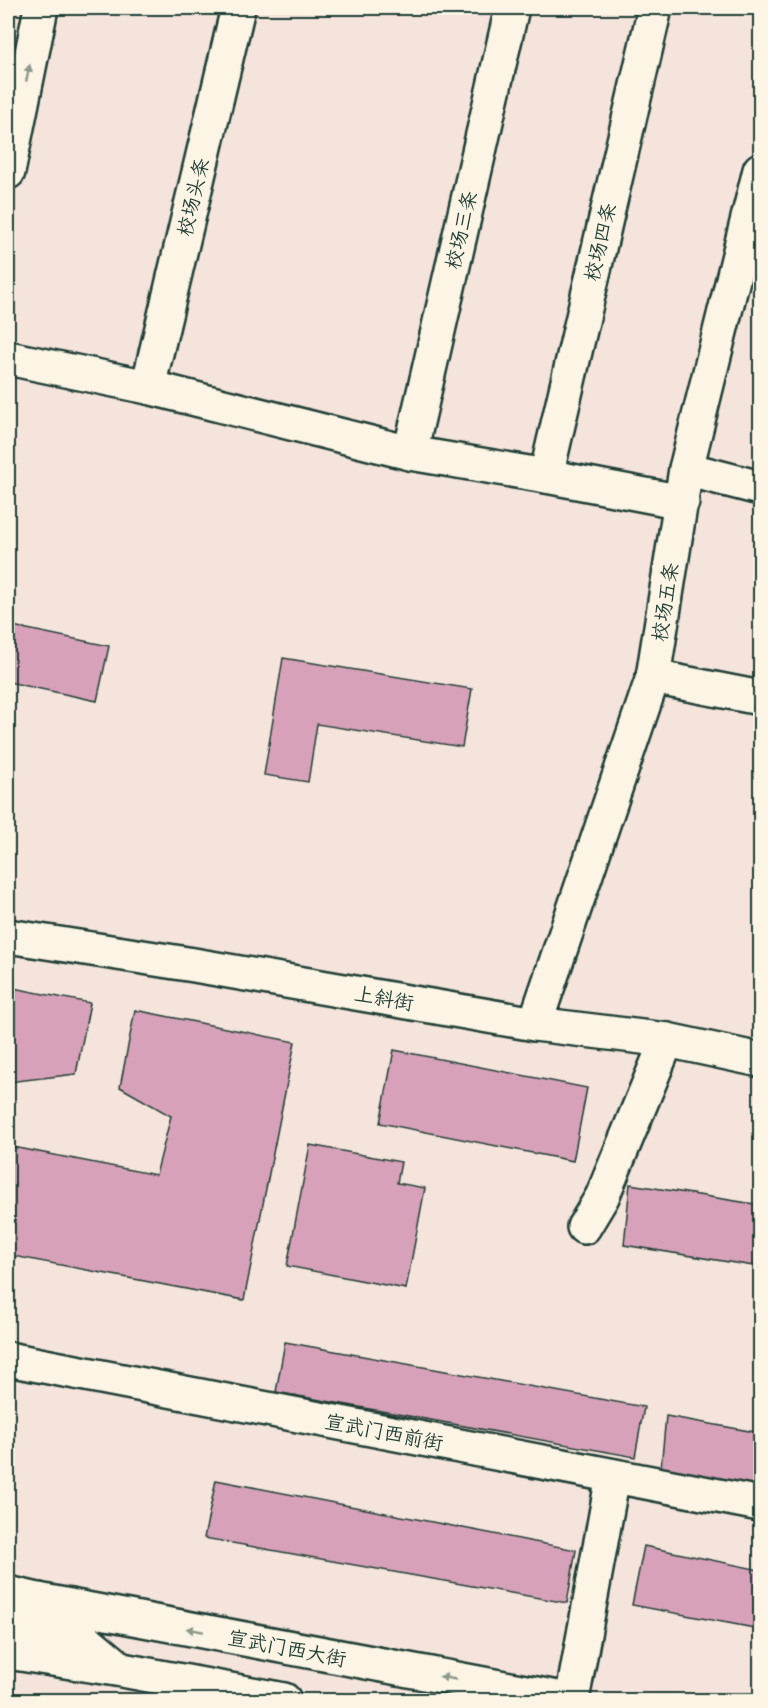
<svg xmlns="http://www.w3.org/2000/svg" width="768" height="1708" font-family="Pangolin,'LXGW WenKai TC',sans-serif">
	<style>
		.building { fill: #d7a2b9; stroke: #1f3d34; stroke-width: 1.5 }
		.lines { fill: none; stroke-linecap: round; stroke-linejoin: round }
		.minor-casing { stroke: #1f3d34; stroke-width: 38 }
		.major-casing { stroke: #1f3d34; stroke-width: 38 }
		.minor { stroke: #fcf5e5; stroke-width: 33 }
		.major { stroke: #fcf5e5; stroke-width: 33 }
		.oneway { fill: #8e998c }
		.labels { text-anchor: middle; stroke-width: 4.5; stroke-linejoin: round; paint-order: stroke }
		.street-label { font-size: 20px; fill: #1f3d34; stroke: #fcf5e5 }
	</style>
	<rect width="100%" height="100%" fill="#f5e4dc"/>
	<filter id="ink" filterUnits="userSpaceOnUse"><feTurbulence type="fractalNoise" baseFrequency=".0167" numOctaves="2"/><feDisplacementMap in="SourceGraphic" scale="12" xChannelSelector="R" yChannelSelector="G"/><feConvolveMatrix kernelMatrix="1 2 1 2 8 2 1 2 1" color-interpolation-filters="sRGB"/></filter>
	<g filter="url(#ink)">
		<g class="building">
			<path d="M8 625 109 646 97 701 8 682Z"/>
			<path d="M283 658 472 689 462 747 317 724 308 782 264 775Z"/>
			<path d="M8 987 90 1003 76 1074 8 1082Z"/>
			<path d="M135 1010 295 1042 244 1300 8 1255V1146L156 1175 171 1116 120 1087Z"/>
			<path d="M394 1050 587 1088 573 1161 380 1123Z"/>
			<path d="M310 1145 401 1162 397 1183 425 1188 406 1289 287 1266Z"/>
			<path d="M630 1184 760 1205V1267L624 1245Z"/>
			<path d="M285 1342 644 1407 635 1457 276 1392Z"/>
			<path d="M666 1416 760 1433V1486L661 1468Z"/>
			<path d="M216 1480 576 1550 567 1603 204 1538Z"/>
			<path d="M644 1546 760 1570V1629L632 1605Z"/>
		</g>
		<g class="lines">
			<g class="minor-casing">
				<g id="minor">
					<path d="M8 172 41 8"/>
					<path d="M8 358 148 387 410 453 546 476 682 502"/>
					<path d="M148 387 238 8"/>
					<path d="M410 453 512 8"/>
					<path d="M686 469 760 488"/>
					<path d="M546 476 655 8"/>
					<path d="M653 677 760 698"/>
					<path d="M8 936 194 965 535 1024 667 1040 760 1060"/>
					<path d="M535 1024 653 677 686 469 760 170"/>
					<path d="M584 1227 602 1197 667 1040"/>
					<path d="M8 1359 760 1504"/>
					<path d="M8 1593 38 1600 568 1700"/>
					<path d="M8 1623 36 1628 99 1659"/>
					<path d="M572 1700 613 1476"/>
				</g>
			</g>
			<g class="major-casing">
				<g id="major">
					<path d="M38 1600 121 1669"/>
					<path d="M8 1652 122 1670 284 1700"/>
				</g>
			</g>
			<use href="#minor" class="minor"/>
			<use href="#major" class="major"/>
		</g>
		<defs><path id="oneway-solid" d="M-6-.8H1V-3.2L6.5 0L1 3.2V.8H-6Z" transform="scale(1.5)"/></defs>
		<g class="oneway">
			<use href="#oneway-solid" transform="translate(28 73) rotate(-78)"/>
			<use href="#oneway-solid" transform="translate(195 1630) rotate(-169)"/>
			<use href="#oneway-solid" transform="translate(448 1678) rotate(-169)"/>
		</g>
	</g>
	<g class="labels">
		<g class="street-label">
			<text transform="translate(193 197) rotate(-77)" y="7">校场头条</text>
			<text transform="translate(461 230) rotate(-77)" y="7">校场三条</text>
			<text transform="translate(600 242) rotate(-77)" y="7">校场四条</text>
			<text transform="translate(665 602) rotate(-81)" y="7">校场五条</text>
			<text transform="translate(384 998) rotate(10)" y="7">上斜街</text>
			<text transform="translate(384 1432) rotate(11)" y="7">宣武门西前街</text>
			<text transform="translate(287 1648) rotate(11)" y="7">宣武门西大街</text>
		</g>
	</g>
	<rect width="768" height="1708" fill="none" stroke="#fcf5e5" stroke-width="30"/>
	<rect x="15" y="15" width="738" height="1678" fill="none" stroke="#1f3d34" stroke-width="2" filter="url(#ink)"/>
</svg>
